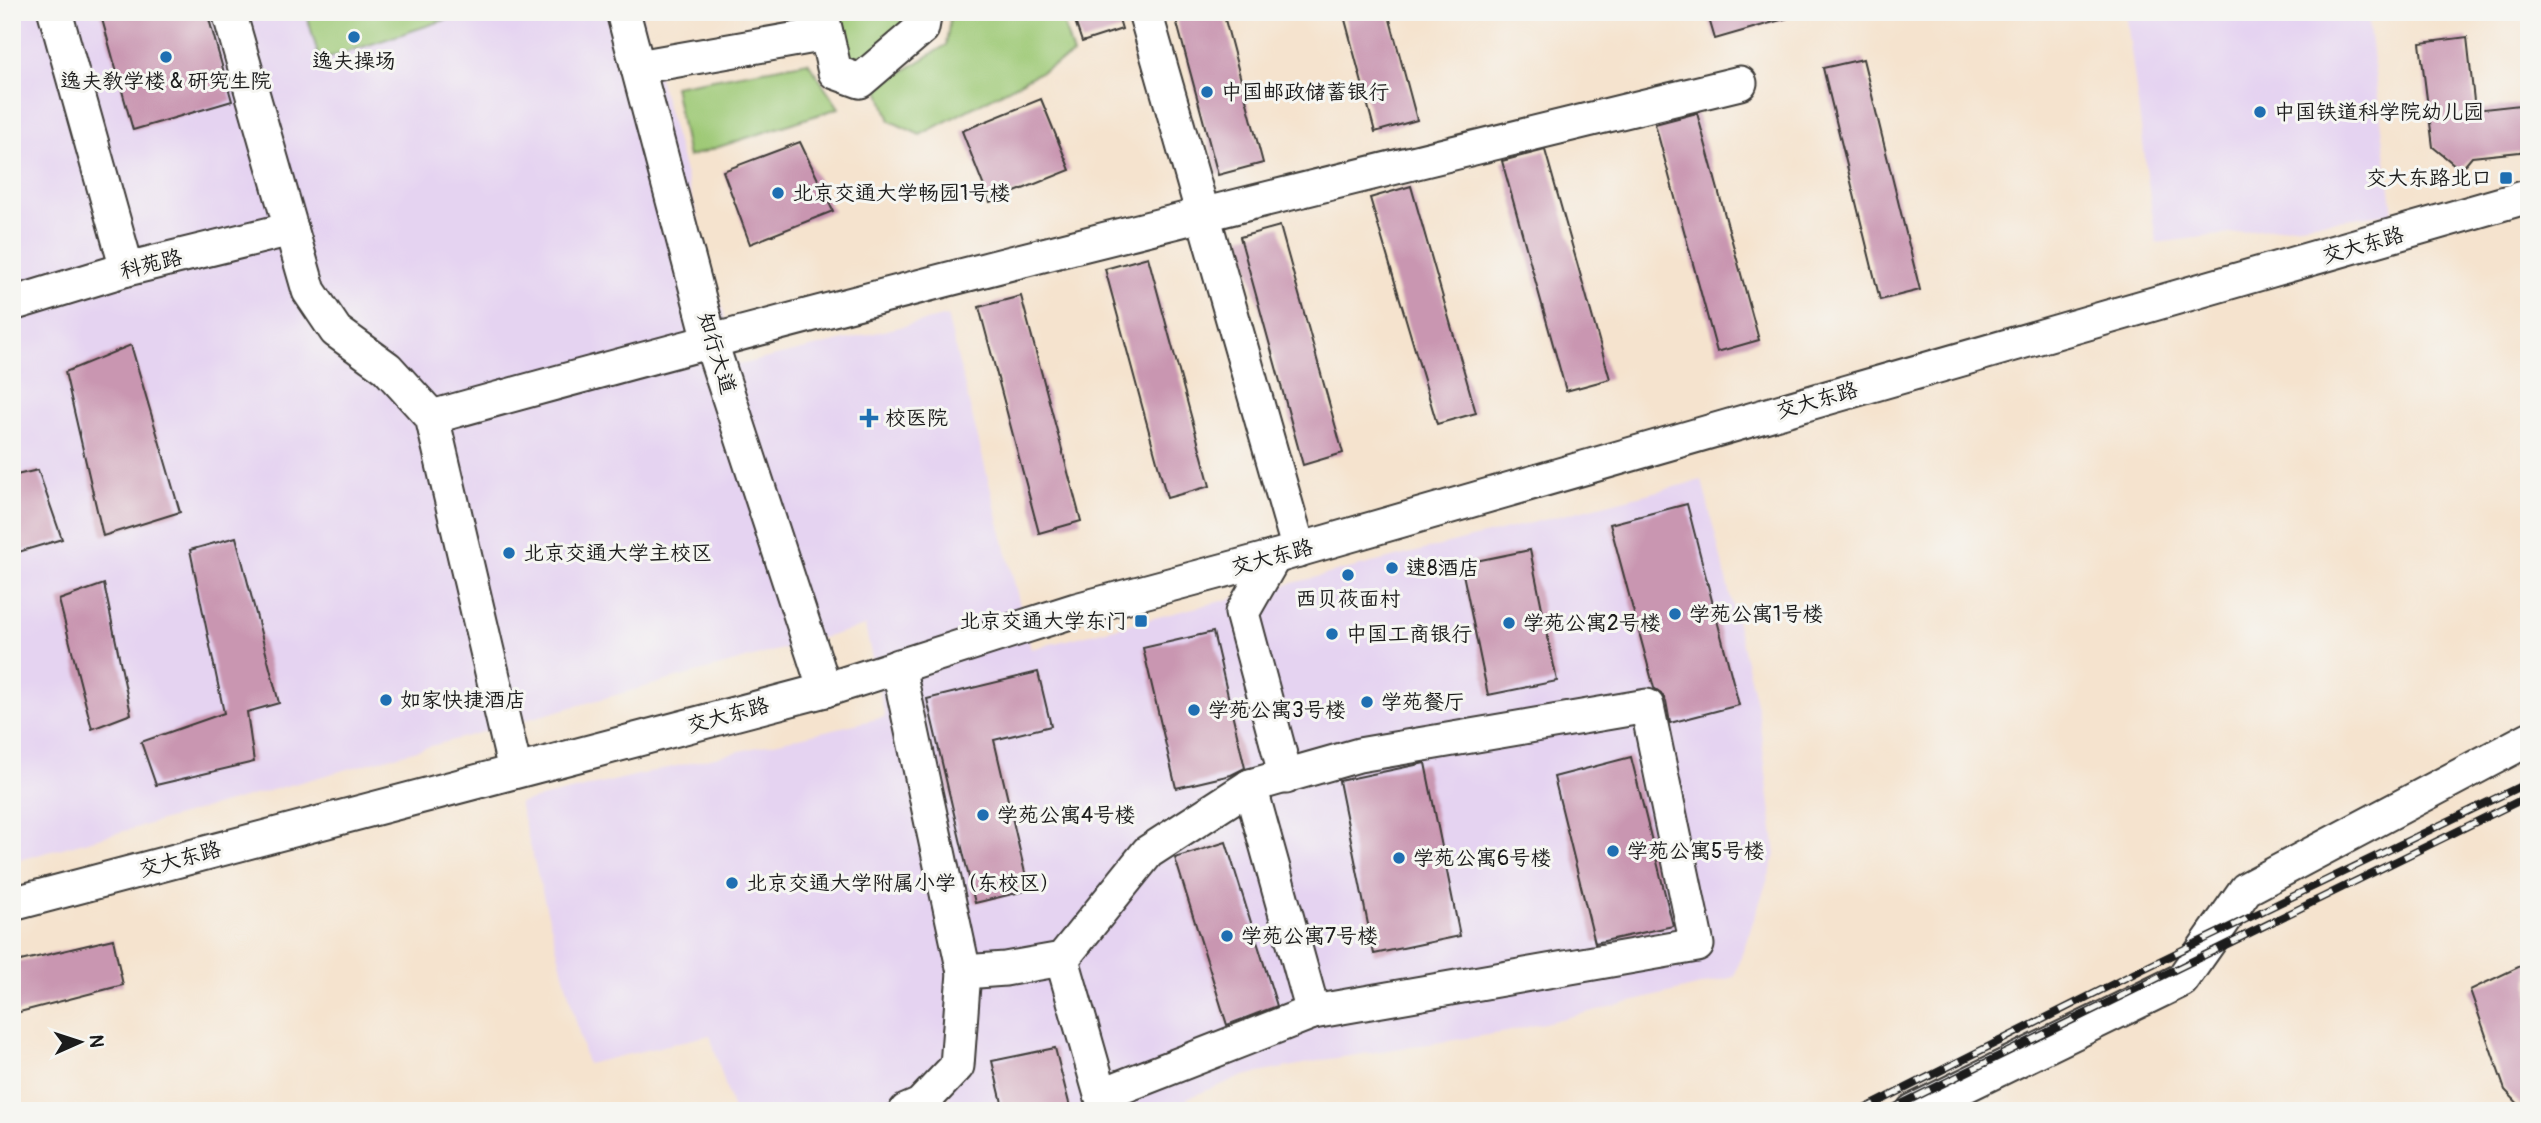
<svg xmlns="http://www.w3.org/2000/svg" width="2541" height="1123" font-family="Pangolin,'LXGW WenKai TC',sans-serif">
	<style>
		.built { fill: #e5d3f1 }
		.green { fill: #9ec976; stroke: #5d7249; stroke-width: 2 }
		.building { fill: #c996b1 }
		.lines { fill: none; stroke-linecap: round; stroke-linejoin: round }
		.minor-casing { stroke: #3d3a37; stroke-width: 37 }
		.minor { stroke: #fff; stroke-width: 33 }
		.rail-casing { stroke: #1c1c1c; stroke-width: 8 }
		.rail { stroke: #f6f6f2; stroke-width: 5; stroke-dasharray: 16; stroke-linecap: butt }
		.poi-dot { fill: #1f6fb2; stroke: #f6f6f2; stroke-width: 2.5 }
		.labels { text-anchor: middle; stroke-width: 6; stroke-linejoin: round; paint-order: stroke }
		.poi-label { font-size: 21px; fill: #1c1c1c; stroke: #f6f6f2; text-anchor: start }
		.street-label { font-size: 21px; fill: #1c1c1c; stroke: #f6f6f2 }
	</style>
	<rect width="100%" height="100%" fill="#f6f6f2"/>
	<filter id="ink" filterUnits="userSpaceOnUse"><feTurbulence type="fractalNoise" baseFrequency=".0143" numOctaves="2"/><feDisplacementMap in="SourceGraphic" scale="14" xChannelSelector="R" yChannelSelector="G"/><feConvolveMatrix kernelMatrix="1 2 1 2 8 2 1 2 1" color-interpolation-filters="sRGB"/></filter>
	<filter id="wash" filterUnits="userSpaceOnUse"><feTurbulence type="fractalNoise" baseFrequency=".00686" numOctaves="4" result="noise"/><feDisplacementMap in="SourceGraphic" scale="28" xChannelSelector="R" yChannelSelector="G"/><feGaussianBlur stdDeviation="1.57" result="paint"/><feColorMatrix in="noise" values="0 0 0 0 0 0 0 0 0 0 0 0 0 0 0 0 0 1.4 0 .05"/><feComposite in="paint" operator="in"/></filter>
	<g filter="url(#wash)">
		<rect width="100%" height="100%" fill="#f5e3ce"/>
		<g class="built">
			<path d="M12 12H641L738 365 947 316 1031 649 1702 480 1759 715 1776 855 1734 977 1507 1032 1323 1060 1244 1076 1187 1098 1191 1111H953L937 1065 922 1086 903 1097 821 1111H733L710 1035 587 1064 519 803 885 717 865 626 12 862Z"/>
			<path d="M2126 12H2367L2393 213 2156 243Z"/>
		</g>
		<g class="green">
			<path d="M306 12H469L320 61Z"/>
			<path d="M836 12H915L863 62 847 58Z"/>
			<path d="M951 12H1060L1073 55 920 135 890 121 878 87 946 45Z"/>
			<path d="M808 62 839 108 688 157 674 86Z"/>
		</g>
		<g id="blocks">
			<g class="building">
				<path d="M100 12H207L232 101 133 130Z"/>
				<path d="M1072 12H1117L1122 29 1082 42Z"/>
				<path d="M1174 12H1223L1263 163 1218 175Z"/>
				<path d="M1343 12H1388L1417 120 1375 132Z"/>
				<path d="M1707 12H1788V18L1715 39Z"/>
				<path d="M2467 37 2475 110 2529 104V151L2472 157 2461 170 2433 147 2420 43Z"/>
				<path d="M1863 59 1920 290 1880 300 1823 68Z"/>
				<path d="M1041 99 1070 170 990 202 962 131Z"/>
				<path d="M1697 113 1759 340 1717 352 1655 124Z"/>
				<path d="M800 142 833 211 750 244 723 171Z"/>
				<path d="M1545 150 1610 379 1566 391 1502 161Z"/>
				<path d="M1411 186 1476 413 1437 424 1370 198Z"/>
				<path d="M1280 226 1343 453 1303 465 1240 237Z"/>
				<path d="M1148 257 1210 486 1167 498 1105 269Z"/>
				<path d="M1021 296 1081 521 1039 533 979 307Z"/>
				<path d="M131 345 180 512 103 536 65 372Z"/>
				<path d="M38 470 62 539 12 554V476Z"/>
				<path d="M1687 504 1739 705 1670 723 1666 701 1661 693 1654 688 1610 524Z"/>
				<path d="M236 537 279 703 247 712 254 762 156 785 141 742 224 713 190 550Z"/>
				<path d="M1530 550 1557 681 1488 695 1461 564Z"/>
				<path d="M104 584 131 714 92 729 59 600Z"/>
				<path d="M1213 632 1245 768 1231 775 1176 788 1143 648Z"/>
				<path d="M1038 672 1051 726 994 740 1029 890 975 903 927 699Z"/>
				<path d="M1631 757 1673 926 1595 943 1554 777Z"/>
				<path d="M1425 763 1460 936 1374 954 1339 781Z"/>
				<path d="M1226 842 1277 1006 1227 1025 1175 858Z"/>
				<path d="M113 939 123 985 12 1014V963Z"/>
				<path d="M2529 962V1111H2525L2505 1090 2470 990Z"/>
				<path d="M1055 1048 1071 1111H1004L992 1061Z"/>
			</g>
		</g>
	</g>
	<g filter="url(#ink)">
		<use href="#blocks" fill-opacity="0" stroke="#3d3a37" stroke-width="2"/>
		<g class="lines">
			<g class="minor-casing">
				<g id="minor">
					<path d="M55 12 127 269"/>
					<path d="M229 12 309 291 336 331 387 368 432 417 515 770"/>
					<path d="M623 12 710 340 825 690"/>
					<path d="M1145 12 1299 550"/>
					<path d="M822 15 835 72 860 81 922 28 925 12"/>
					<path d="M638 67 826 34"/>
					<path d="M12 304 127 269 291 229"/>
					<path d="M432 417C866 296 1303 189 1740 83"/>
					<path d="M1274 557 1242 613 1286 777"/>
					<path d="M898 666 964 972 957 1066 920 1105 906 1111"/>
					<path d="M12 904 825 690 1076 610 1274 557 2529 196"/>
					<path d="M1062 959 1101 1095 1313 1012 1697 945 1647 706 1359 755 1250 786"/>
					<path d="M964 972 1005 969 1062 959 1148 852 1250 786 1313 1012"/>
					<path d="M1913 1111 2182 980 2246 889 2529 739"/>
				</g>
			</g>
			<use href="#minor" class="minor"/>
			<g class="rail-casing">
				<g id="rail">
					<path d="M1860 1111 2141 970 2529 782"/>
					<path d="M1887 1111 2529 796"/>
				</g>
			</g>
			<use href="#rail" class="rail"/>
		</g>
	</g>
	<g class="poi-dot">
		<circle cx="354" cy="37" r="7"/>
		<circle cx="166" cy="57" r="7"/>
		<circle cx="1207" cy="92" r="7"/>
		<circle cx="2260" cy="112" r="7"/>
		<rect x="2499" y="171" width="14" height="14" rx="3.5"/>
		<circle cx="778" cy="193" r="7"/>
		<path d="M865.5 407.5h7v7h7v7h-7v7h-7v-7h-7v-7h7z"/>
		<circle cx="509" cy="553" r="7"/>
		<circle cx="1392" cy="568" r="7"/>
		<circle cx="1348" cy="575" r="7"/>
		<circle cx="1675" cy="614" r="7"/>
		<rect x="1134" y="614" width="14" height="14" rx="3.5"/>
		<circle cx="1509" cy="623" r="7"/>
		<circle cx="1332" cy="634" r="7"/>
		<circle cx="386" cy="700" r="7"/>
		<circle cx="1367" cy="702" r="7"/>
		<circle cx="1194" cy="710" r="7"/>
		<circle cx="983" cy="815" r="7"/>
		<circle cx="1613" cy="851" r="7"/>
		<circle cx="1399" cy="858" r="7"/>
		<circle cx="732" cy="883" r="7"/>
		<circle cx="1227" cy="936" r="7"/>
	</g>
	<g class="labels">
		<g class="poi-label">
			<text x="354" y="68" text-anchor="middle">逸夫操场</text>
			<text x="166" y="88" text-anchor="middle">逸夫教学楼 &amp; 研究生院</text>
			<text x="1221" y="99">中国邮政储蓄银行</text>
			<text x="2274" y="119">中国铁道科学院幼儿园</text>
			<text x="2492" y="185" text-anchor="end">交大东路北口</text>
			<text x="792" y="200">北京交通大学畅园1号楼</text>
			<text x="885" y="425">校医院</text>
			<text x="523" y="560">北京交通大学主校区</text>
			<text x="1406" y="575">速8酒店</text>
			<text x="1348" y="606" text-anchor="middle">西贝莜面村</text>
			<text x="1689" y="621">学苑公寓1号楼</text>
			<text x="1127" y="628" text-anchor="end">北京交通大学东门</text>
			<text x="1523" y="630">学苑公寓2号楼</text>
			<text x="1346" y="641">中国工商银行</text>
			<text x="400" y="707">如家快捷酒店</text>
			<text x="1381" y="709">学苑餐厅</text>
			<text x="1208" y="717">学苑公寓3号楼</text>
			<text x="997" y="822">学苑公寓4号楼</text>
			<text x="1627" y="858">学苑公寓5号楼</text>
			<text x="1413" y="865">学苑公寓6号楼</text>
			<text x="746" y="890">北京交通大学附属小学（东校区）</text>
			<text x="1241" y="943">学苑公寓7号楼</text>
		</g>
		<g class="street-label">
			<text transform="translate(2363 245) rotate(-16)" y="7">交大东路</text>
			<text transform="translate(151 264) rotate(-14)" y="7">科苑路</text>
			<text transform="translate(717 353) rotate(73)" y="7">知行大道</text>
			<text transform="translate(1817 400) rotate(-16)" y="7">交大东路</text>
			<text transform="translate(1272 557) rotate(-15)" y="7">交大东路</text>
			<text transform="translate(728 715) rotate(-15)" y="7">交大东路</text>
			<text transform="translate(180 859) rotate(-15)" y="7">交大东路</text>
		</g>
	</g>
	<rect width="2541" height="1123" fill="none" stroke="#f6f6f2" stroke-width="42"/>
	<g transform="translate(80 1042) rotate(87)" stroke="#f6f6f2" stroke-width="5" paint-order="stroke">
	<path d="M0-5L12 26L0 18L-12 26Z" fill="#1c1c1c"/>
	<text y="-10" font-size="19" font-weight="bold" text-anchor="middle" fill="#1c1c1c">N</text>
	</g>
</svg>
